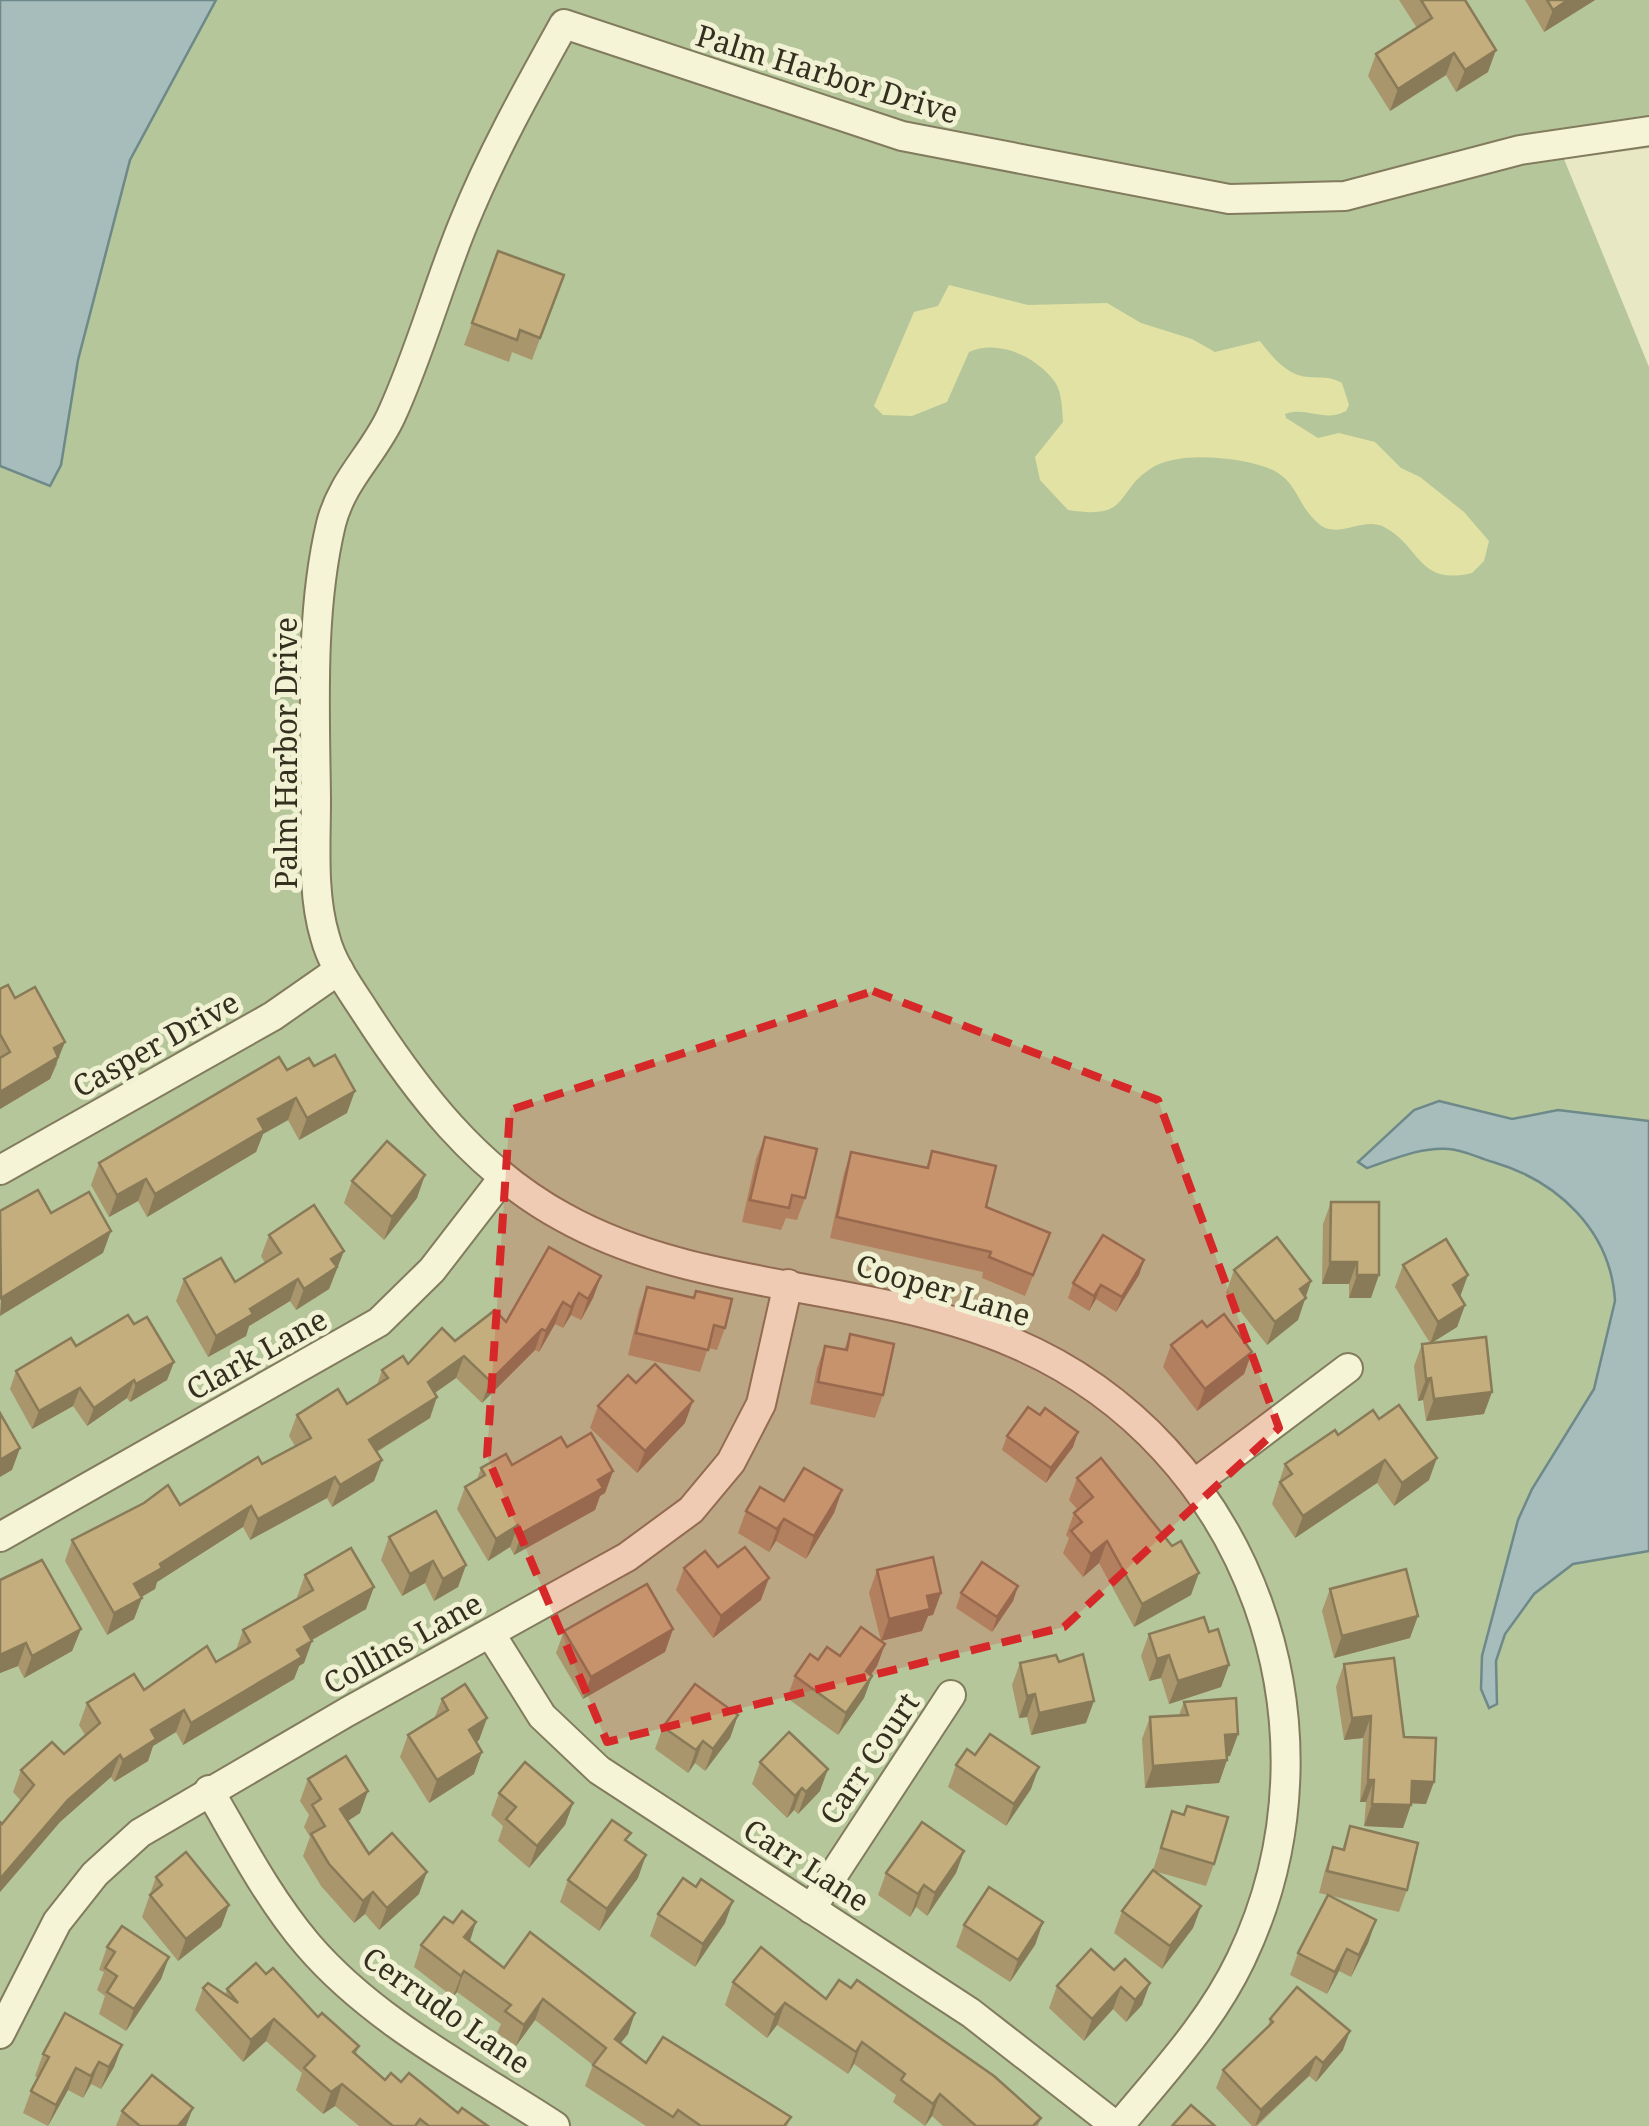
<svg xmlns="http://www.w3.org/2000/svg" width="1649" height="2126" font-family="'Noto Serif',serif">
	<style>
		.green { fill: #b5c69a }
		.sand { fill: #e2e2a4 }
		.water { fill: #a6bdbc; stroke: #6e898a; stroke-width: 2.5 }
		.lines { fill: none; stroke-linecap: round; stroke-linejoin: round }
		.street-casing { stroke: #827b5d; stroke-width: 32 }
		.street { stroke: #f5f4d7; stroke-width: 28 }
		.wall { fill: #a9966c }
		.shaded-wall { fill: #897a58 }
		.building { fill: #c4ae7e; stroke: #897a58; stroke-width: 2.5 }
		.marked { fill: #d62828; fill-opacity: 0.2; stroke: #d62828; stroke-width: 8; stroke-dasharray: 20 12; stroke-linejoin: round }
		.labels { text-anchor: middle; stroke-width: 10; stroke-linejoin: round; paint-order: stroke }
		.street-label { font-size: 30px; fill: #342f1f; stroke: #f1f1d3 }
	</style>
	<rect width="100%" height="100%" fill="#e9e8c4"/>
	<path class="green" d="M0 0H1649V148L1564 159 1649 367V2126H0Z"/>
	<path class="sand" d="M949 285 1028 305 1107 303 1141 323 1192 339 1215 352 1260 341C1272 357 1288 376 1308 377 1322 378 1329 376 1342 383L1349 405 1346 411C1325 423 1306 406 1285 414L1286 418 1318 438 1339 433 1375 442 1401 468 1420 477 1464 512 1489 541 1484 561 1472 573C1417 586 1421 546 1384 527 1363 516 1338 540 1319 524 1294 503 1299 477 1262 466 1233 457 1176 451 1150 469 1114 493 1131 520 1068 510L1040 480 1035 457 1063 422C1062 409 1062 393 1055 382 1036 356 998 339 969 352L947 402 912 416 883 415 874 406 914 312 938 306Z"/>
	<g class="water">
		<path d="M0 0H216L130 160 78 360 61 465 50 486 0 466Z"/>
		<path d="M1439 1101 1512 1119 1558 1110 1649 1121V1551L1573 1564 1534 1594 1505 1634 1496 1661 1497 1704 1489 1708 1481 1689 1482 1656 1518 1520 1532 1489 1594 1389 1615 1301C1611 1231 1558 1181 1493 1162 1478 1158 1464 1150 1449 1149 1420 1147 1394 1159 1367 1168L1358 1162 1414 1110Z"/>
	</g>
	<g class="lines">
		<g class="street-casing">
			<g id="street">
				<path d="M0 1170 273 1016 339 970"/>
				<path d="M1194 1484 1348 1368"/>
				<path d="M0 1537 379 1322 432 1270 503 1178"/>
				<path d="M490 1633 542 1716 599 1770 971 2013 1116 2126"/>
				<path d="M209 1790C240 1843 268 1898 308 1945 374 2022 471 2071 555 2126"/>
				<path d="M811 1909 951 1695"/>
				<path d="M0 2034 57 1922 95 1874 140 1833 347 1712 627 1557 691 1510 731 1462 761 1404 788 1284"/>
				<path d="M1119 2126C1163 2073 1211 2022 1241 1959 1351 1730 1251 1444 1014 1343 870 1281 701 1294 563 1217 475 1169 417 1092 364 1010 349 987 332 964 325 937 312 894 316 844 316 799 315 709 310 612 331 524 342 480 373 455 391 416 420 353 438 285 464 222 492 153 528 89 564 24L902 136 1229 199 1345 196 1520 150 1649 131"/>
			</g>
		</g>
		<use href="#street" class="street"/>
	</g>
	<g class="wall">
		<path d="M1399 0H1465L1488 72 1456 92 1446 75 1390 111 1368 76 1376 54 1417 28Z"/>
		<path d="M1525 0H1595L1544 32Z"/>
		<path d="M498 251 564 275 532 360 512 352 509 362 464 345Z"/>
		<path d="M0 989 15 998 57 1064 50 1079 0 1109Z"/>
		<path d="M314 1066 347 1113 299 1140 288 1120 263 1134 256 1152 147 1217 138 1201 109 1217 91 1185 99 1163 287 1070Z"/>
		<path d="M765 1137 805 1198 797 1220 786 1218 781 1230 742 1222 756 1159Z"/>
		<path d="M932 1151 986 1207 1042 1254 1025 1296 982 1278 983 1272 830 1238 844 1173 851 1152 926 1168Z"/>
		<path d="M352 1181 417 1198 384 1240 344 1203Z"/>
		<path d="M1331 1202 1371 1298H1349V1284H1322L1323 1224Z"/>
		<path d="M269 1235 344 1251 329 1289 296 1310 290 1301 249 1326 246 1336 208 1357 176 1301 184 1279 235 1282 265 1263 261 1256Z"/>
		<path d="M1144 1260 1139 1275 1116 1312 1096 1299 1089 1311 1068 1298 1073 1283Z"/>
		<path d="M1403 1265 1460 1297 1465 1305 1457 1327 1431 1343 1484 1414 1426 1421 1423 1400 1418 1401 1414 1366 1422 1344 1430 1343 1395 1287Z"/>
		<path d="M1234 1270 1311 1281 1298 1320 1267 1345 1226 1293Z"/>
		<path d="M601 1276 593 1298 581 1320 571 1315 563 1328 555 1324 539 1352 535 1350 482 1403 456 1378 435 1393 430 1418 377 1452 382 1460 374 1481 332 1507 327 1498 250 1540 243 1527 157 1582 155 1589 141 1597 134 1619 107 1635 65 1561 72 1540 180 1505 262 1464 295 1446 289 1436 297 1415 347 1404 377 1385 382 1370 408 1364 455 1341 506 1322Z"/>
		<path d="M647 1287 725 1328 717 1350 708 1348 700 1372 628 1355 639 1309Z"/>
		<path d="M134 1324 174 1362 167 1380 130 1402 127 1398 87 1426 73 1406 32 1429 10 1389 16 1371 76 1346Z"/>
		<path d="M1207 1327 1252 1352 1244 1374 1197 1411 1163 1367 1171 1345Z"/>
		<path d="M850 1334 883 1395 875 1418 810 1404 817 1368 825 1346 844 1350Z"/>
		<path d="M636 1383 685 1423 637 1473 590 1428 598 1406Z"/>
		<path d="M1040 1415 1078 1432 1073 1447 1046 1483 1002 1450 1007 1436Z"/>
		<path d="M1379 1419 1429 1480 1394 1506 1377 1483 1295 1538 1272 1504 1285 1464 1338 1435Z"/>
		<path d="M567 1447 613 1471 605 1493 600 1496 595 1510 514 1555 510 1547 488 1561 457 1509 465 1487 477 1479 481 1468 512 1465Z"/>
		<path d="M1077 1478 1191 1595 1134 1627 1099 1563 1083 1577 1063 1553 1069 1538 1066 1535 1074 1513 1078 1510 1069 1500Z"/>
		<path d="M842 1490 834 1513 806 1559 776 1541 769 1552 738 1533 746 1511 784 1501Z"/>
		<path d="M389 1537 466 1565 458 1587 434 1601 425 1583 402 1596 381 1560Z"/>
		<path d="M718 1567 761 1600 713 1638 676 1590 684 1568Z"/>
		<path d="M877 1570 941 1593 933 1615 928 1616 922 1631 881 1641 869 1593Z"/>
		<path d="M305 1575 366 1609 312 1640 304 1663 299 1666 294 1679 183 1745 176 1732 153 1746 148 1761 114 1782 111 1777 60 1822 0 1892V1822L2 1824 21 1801 13 1792 21 1770 64 1754 85 1735 79 1725 87 1703 144 1690 216 1662 236 1650 243 1630 298 1599 297 1597Z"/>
		<path d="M0 1580 81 1629 72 1651 24 1678 18 1666 0 1673Z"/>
		<path d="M1018 1586 1013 1601 992 1632 956 1608 961 1593Z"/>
		<path d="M1330 1589 1410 1638 1334 1658 1322 1611Z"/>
		<path d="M673 1629 665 1652 583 1699 556 1653 564 1631Z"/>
		<path d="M1209 1632 1229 1665 1221 1687 1169 1704 1161 1678 1149 1681 1141 1656 1149 1634Z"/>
		<path d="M885 1644 877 1666 871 1675 872 1676 864 1698 838 1735 787 1698 795 1676 818 1660Z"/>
		<path d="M1020 1663 1086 1723 1031 1735 1027 1717 1019 1718 1012 1685Z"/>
		<path d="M1344 1664 1404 1737 1426 1804 1411 1803 1403 1828 1364 1826 1366 1802H1360L1363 1738 1344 1740 1336 1687Z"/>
		<path d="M442 1699 487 1718 479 1740 477 1742 474 1774 429 1803 400 1757 408 1735 434 1719Z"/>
		<path d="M1184 1702 1238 1734 1230 1756 1227 1757V1760L1219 1783 1145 1788 1142 1739 1150 1717 1179 1715Z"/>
		<path d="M738 1715 730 1738 705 1771 695 1763 688 1773 655 1749 663 1727Z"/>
		<path d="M975 1755 1031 1789 1006 1826 948 1787 956 1765Z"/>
		<path d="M760 1762 820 1791 798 1814 794 1810 787 1818 752 1784Z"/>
		<path d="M308 1779 360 1813 348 1821 369 1854 419 1894 379 1930 365 1914 354 1923 321 1886 303 1856 310 1837 304 1827 309 1815 300 1801Z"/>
		<path d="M499 1793 573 1803 565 1825 529 1868 498 1841 503 1826 491 1815Z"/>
		<path d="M1172 1811 1214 1864 1206 1886 1154 1871 1201 1906 1193 1928 1162 1969 1114 1933 1122 1911 1153 1870Z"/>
		<path d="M1350 1826 1407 1890 1399 1912 1319 1893 1325 1870 1333 1847 1342 1850Z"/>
		<path d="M627 1842 638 1878 599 1931 560 1902 568 1880Z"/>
		<path d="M964 1851 956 1873 927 1916 916 1907 910 1917 878 1895 886 1873Z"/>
		<path d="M156 1877 229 1905 221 1927 178 1961 142 1917Z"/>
		<path d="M658 1914 725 1923 695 1967 650 1936Z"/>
		<path d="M1376 1920 1368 1943 1351 1977 1339 1971 1327 1994 1290 1975 1298 1953Z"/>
		<path d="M476 1922 469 1941 504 1968 628 2034 620 2043 646 2063 791 2117 787 2126H646L585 2086 593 2065 535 2020 516 2046 497 2033 501 2024 457 1992 453 1997 414 1967 421 1945 453 1923Z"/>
		<path d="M1043 1922 1035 1945 1010 1982 956 1947 964 1925Z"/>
		<path d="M107 1947 169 1957 161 1979 126 2031 99 2014 105 1996 97 1990 104 1972 99 1970Z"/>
		<path d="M1114 1970 1142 2005 1126 2022 1113 2009 1084 2041 1049 2008 1057 1986Z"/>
		<path d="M266 1974 318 2017 359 2046 356 2054 385 2080 401 2082 458 2113 488 2126H359L335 2106 323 2114 296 2090 302 2073 266 2041 243 2062 195 2010 203 1988 225 1995 227 1989Z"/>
		<path d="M733 1982 826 1999 1041 2118 1038 2126H943L932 2116 925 2126 893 2102 896 2095 854 2064 848 2074 777 2025 767 2038 725 2005Z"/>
		<path d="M1270 2019 1343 2050 1316 2082 1309 2076 1257 2126H1252L1216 2088 1223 2070 1268 2027Z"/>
		<path d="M122 2045 114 2067 101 2089 91 2084 83 2098 68 2090 48 2126 23 2113 31 2091 38 2078 35 2076 43 2054Z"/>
		<path d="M122 2111 186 2126H116Z"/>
	</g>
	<g class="shaded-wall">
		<path d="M1568 0H1595L1544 32 1553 10Z"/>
		<path d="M1496 50 1488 72 1456 92 1465 70Z"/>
		<path d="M1454 53 1446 75 1390 111 1398 89Z"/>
		<path d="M65 1042 50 1079 0 1109V1092L54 1048Z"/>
		<path d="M355 1091 347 1113 299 1140 307 1118Z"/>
		<path d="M296 1098 288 1120 263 1134 256 1152 147 1217 155 1194 258 1119Z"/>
		<path d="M425 1175 417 1198 384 1240 392 1217Z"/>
		<path d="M146 1179 138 1201 109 1217 117 1195Z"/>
		<path d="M111 1231 103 1253 0 1316 1 1298Z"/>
		<path d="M344 1251 329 1289 296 1310 304 1289 331 1259Z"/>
		<path d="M1144 1260 1139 1275 1116 1312 1122 1297Z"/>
		<path d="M1330 1262H1357L1349 1284H1322Z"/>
		<path d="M1357 1275H1379L1371 1298H1349Z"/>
		<path d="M1468 1275 1460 1297 1453 1285Z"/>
		<path d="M601 1276 593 1298 581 1320 588 1299Z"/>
		<path d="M298 1279 290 1301 249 1326 246 1336 208 1357 216 1336 250 1309Z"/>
		<path d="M1311 1281 1298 1320 1267 1345 1275 1322 1300 1289Z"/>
		<path d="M1101 1285 1096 1299 1089 1311 1094 1296Z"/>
		<path d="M579 1293 571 1315 563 1328 571 1307Z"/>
		<path d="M563 1302 555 1324 539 1352 546 1331Z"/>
		<path d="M1465 1305 1457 1327 1430 1344 1438 1322Z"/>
		<path d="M542 1329 535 1350 482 1403 490 1381Z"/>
		<path d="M1252 1352 1244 1374 1197 1411 1205 1389Z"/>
		<path d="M464 1356 456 1378 420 1403 428 1382Z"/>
		<path d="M174 1362 167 1380 130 1402 136 1384Z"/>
		<path d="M1431 1378 1423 1400 1418 1401 1426 1379Z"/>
		<path d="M134 1380 127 1398 87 1426 94 1408Z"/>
		<path d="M80 1388 73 1406 32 1429 39 1411Z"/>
		<path d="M1492 1392 1484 1414 1426 1421 1434 1399Z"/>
		<path d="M437 1397 430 1418 361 1461 369 1440Z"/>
		<path d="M693 1401 685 1423 637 1473 645 1451Z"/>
		<path d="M1078 1432 1073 1447 1046 1483 1051 1468Z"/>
		<path d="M20 1448 12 1470 0 1477V1460Z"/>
		<path d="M1437 1458 1429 1480 1394 1506 1402 1483Z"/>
		<path d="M382 1460 374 1481 332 1507 340 1485Z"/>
		<path d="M1385 1460 1377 1483 1295 1538 1303 1516Z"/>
		<path d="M613 1471 605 1493 600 1496 595 1510 514 1555 522 1533 598 1480Z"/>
		<path d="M335 1477 327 1498 250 1540 258 1519Z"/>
		<path d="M842 1490 834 1513 806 1559 814 1536Z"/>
		<path d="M251 1506 243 1527 157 1582 155 1589 126 1606 134 1584 160 1564Z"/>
		<path d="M784 1519 776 1541 769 1552 777 1529Z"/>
		<path d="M518 1525 510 1547 488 1561 496 1539Z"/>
		<path d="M1107 1541 1099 1563 1083 1577 1091 1554Z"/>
		<path d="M433 1561 425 1583 402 1596 410 1574Z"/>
		<path d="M466 1565 458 1587 434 1601 443 1579Z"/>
		<path d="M1199 1573 1191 1595 1134 1627 1142 1604Z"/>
		<path d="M769 1578 761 1600 713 1638 721 1616Z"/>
		<path d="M1018 1586 1013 1601 992 1632 997 1617Z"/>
		<path d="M374 1587 366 1609 296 1649 304 1627Z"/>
		<path d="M941 1593 933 1615 928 1616 922 1631 881 1641 889 1619 927 1596Z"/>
		<path d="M142 1598 134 1619 107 1635 114 1613Z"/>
		<path d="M1418 1616 1410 1638 1334 1658 1342 1636Z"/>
		<path d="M81 1629 72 1651 24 1678 32 1656Z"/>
		<path d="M673 1629 665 1652 583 1699 591 1677Z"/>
		<path d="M312 1641 304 1663 299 1666 294 1679 183 1745 191 1723 297 1650Z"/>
		<path d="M26 1643 18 1666 0 1673V1655Z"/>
		<path d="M885 1644 877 1666 857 1693 866 1671Z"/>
		<path d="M1169 1655 1161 1678 1149 1681 1157 1659Z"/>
		<path d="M1229 1665 1221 1687 1169 1704 1178 1681Z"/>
		<path d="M872 1676 864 1698 838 1735 846 1713Z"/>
		<path d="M1035 1694 1027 1717 1019 1718 1027 1696Z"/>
		<path d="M1094 1701 1086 1723 1031 1735 1039 1713Z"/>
		<path d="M184 1710 176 1732 153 1746 148 1761 114 1782 123 1760 151 1730Z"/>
		<path d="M738 1715 730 1738 705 1771 713 1749Z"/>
		<path d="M1371 1716 1363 1738 1344 1740 1352 1718Z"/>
		<path d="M487 1718 479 1740 461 1752 469 1730Z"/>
		<path d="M1238 1734 1230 1756 1217 1757 1225 1735Z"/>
		<path d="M703 1741 695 1763 688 1773 696 1750Z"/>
		<path d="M482 1752 474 1774 429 1803 437 1780Z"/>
		<path d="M120 1755 111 1777 60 1822 0 1892V1879L68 1800Z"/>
		<path d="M1227 1760 1219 1783 1145 1788 1153 1766Z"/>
		<path d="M1039 1767 1031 1789 1006 1826 1014 1804Z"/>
		<path d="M828 1769 820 1791 798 1814 806 1792Z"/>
		<path d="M1368 1780H1374L1366 1802H1360Z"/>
		<path d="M1412 1781 1434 1782 1426 1804 1404 1803Z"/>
		<path d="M802 1788 794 1810 787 1818 795 1796Z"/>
		<path d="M368 1791 360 1813 332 1831 340 1809Z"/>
		<path d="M573 1803 565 1825 529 1868 537 1846Z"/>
		<path d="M1372 1804 1411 1805 1403 1828 1364 1826Z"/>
		<path d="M964 1851 956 1873 927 1916 935 1893Z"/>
		<path d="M646 1855 638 1878 599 1931 607 1909Z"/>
		<path d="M427 1872 419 1894 379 1930 387 1908Z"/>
		<path d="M924 1885 916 1907 910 1917 918 1894Z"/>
		<path d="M373 1892 365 1914 354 1923 363 1901Z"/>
		<path d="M733 1901 725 1923 695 1967 703 1944Z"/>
		<path d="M229 1905 221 1927 178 1961 186 1939Z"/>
		<path d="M1201 1906 1193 1928 1162 1969 1170 1946Z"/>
		<path d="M1376 1920 1368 1943 1351 1977 1359 1955Z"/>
		<path d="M476 1922 469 1944 464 1937Z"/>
		<path d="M1043 1922 1035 1945 1010 1982 1018 1960Z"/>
		<path d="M1347 1949 1339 1971 1327 1994 1335 1972Z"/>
		<path d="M169 1957 161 1979 126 2031 134 2009Z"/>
		<path d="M464 1971 457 1992 453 1997 461 1976Z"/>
		<path d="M1150 1983 1142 2005 1126 2022 1135 2000Z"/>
		<path d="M1121 1987 1113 2009 1084 2041 1092 2019Z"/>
		<path d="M543 1999 535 2020 516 2046 524 2025Z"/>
		<path d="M785 2003 777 2025 767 2038 775 2015Z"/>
		<path d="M635 2013 628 2034 607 2060 615 2039Z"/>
		<path d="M274 2019 266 2041 243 2062 251 2040Z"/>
		<path d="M1350 2031 1343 2050 1316 2082 1323 2063Z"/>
		<path d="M862 2042 854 2064 848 2074 856 2052Z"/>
		<path d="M122 2045 114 2067 101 2089 109 2067Z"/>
		<path d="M1316 2057 1309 2076 1255 2126 1261 2110Z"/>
		<path d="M99 2062 91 2084 83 2098 91 2076Z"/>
		<path d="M76 2068 68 2090 48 2126 56 2105Z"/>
		<path d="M342 2084 335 2106 323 2114 331 2092Z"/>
		<path d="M940 2094 932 2116 925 2126 933 2104Z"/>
		<path d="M193 2108 186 2126H178Z"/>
	</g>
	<g class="building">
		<path d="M1421 0H1465L1496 50 1465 70 1454 53 1398 89 1376 54 1432 18Z"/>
		<path d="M1547 0H1568L1553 10Z"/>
		<path d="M498 251 564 275 540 338 520 330 517 340 472 323Z"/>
		<path d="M8 985 15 998 35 987 65 1042 54 1048 58 1057 0 1092V1058L10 1052 0 1034V989Z"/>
		<path d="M335 1055 355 1091 307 1118 296 1098 258 1119 264 1130 155 1194 146 1179 117 1195 99 1163 279 1057 287 1070 309 1058 314 1066Z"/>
		<path d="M765 1137 817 1149 805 1198 792 1195 789 1208 750 1200Z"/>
		<path d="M387 1141 425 1175 392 1217 352 1181Z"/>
		<path d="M932 1151 996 1166 986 1207 1050 1233 1033 1275 989 1257 991 1252 837 1217 851 1152 928 1168Z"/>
		<path d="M38 1190 51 1213 89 1192 111 1231 1 1298 0 1211Z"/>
		<path d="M1331 1202H1379V1275H1357V1262H1330Z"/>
		<path d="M314 1205 344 1251 331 1259 337 1267 304 1289 298 1279 250 1309 253 1314 216 1336 184 1279 221 1258 235 1282 281 1253 269 1235Z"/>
		<path d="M1103 1235 1144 1260 1122 1297 1101 1285 1094 1296 1073 1283Z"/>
		<path d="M1277 1237 1311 1281 1300 1289 1306 1298 1275 1322 1234 1270Z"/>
		<path d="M1446 1239 1468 1275 1453 1285 1465 1305 1438 1322 1403 1265Z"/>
		<path d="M549 1247 601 1276 588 1299 579 1293 571 1307 563 1302 546 1331 542 1329 490 1381 464 1356 428 1382 437 1397 369 1440 382 1460 340 1485 335 1477 258 1519 251 1506 160 1564 162 1568 134 1584 142 1598 114 1613 72 1540 144 1503 168 1485 180 1505 258 1457 262 1464 311 1438 297 1415 338 1389 347 1404 388 1378 382 1370 403 1356 408 1364 442 1328 455 1341 495 1310 506 1322Z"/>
		<path d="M647 1287 694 1298 696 1291 732 1299 725 1328 714 1325 708 1350 636 1333Z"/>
		<path d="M1224 1314 1252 1352 1205 1389 1171 1345 1202 1321 1207 1327Z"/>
		<path d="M128 1315 134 1324 147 1317 174 1362 136 1384 134 1380 94 1408 80 1388 39 1411 16 1371 71 1338 76 1346Z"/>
		<path d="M850 1334 894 1344 883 1395 818 1382 825 1346 847 1350Z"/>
		<path d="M1486 1337 1492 1392 1434 1399 1431 1378 1426 1379 1422 1344Z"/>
		<path d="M655 1364 693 1401 645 1451 598 1406 628 1375 636 1383Z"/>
		<path d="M1399 1405 1437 1458 1402 1483 1385 1460 1303 1516 1280 1482 1292 1474 1285 1464 1335 1430 1338 1435 1373 1410 1379 1419Z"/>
		<path d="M1028 1407 1040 1415 1045 1408 1078 1432 1051 1468 1007 1436Z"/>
		<path d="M0 1413 20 1448 0 1460Z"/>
		<path d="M591 1433 613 1471 598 1480 603 1488 522 1533 518 1525 496 1539 465 1487 485 1475 481 1468 506 1454 512 1465 561 1437 567 1447Z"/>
		<path d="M1101 1458 1172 1546 1181 1541 1199 1573 1142 1604 1107 1541 1091 1554 1071 1531 1082 1522 1074 1513 1093 1497 1077 1478Z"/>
		<path d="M804 1468 842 1490 814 1536 784 1519 777 1529 746 1511 760 1487 784 1501Z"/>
		<path d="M436 1511 466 1565 443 1579 433 1561 410 1574 389 1537Z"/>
		<path d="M745 1547 769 1578 721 1616 684 1568 705 1551 718 1567Z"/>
		<path d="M351 1548 374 1587 304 1627 312 1641 297 1650 302 1657 191 1723 184 1710 151 1730 156 1739 123 1760 120 1755 68 1800 0 1879V1822L2 1824 34 1785 21 1770 52 1742 64 1754 100 1723 87 1703 134 1674 144 1690 207 1646 216 1662 250 1642 243 1630 313 1590 305 1575Z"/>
		<path d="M933 1557 941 1593 927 1596 930 1609 889 1619 877 1570Z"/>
		<path d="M42 1560 81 1629 32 1656 26 1643 0 1655V1580Z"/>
		<path d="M982 1562 1018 1586 997 1617 961 1593Z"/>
		<path d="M1406 1569 1418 1616 1342 1636 1330 1589Z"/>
		<path d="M647 1584 673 1629 591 1677 564 1631Z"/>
		<path d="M1204 1617 1209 1632 1218 1629 1229 1665 1178 1681 1169 1655 1157 1659 1149 1634Z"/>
		<path d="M861 1627 885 1644 866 1671 872 1676 846 1713 795 1676 810 1654 818 1660 827 1647 840 1656Z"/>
		<path d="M1083 1654 1094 1701 1039 1713 1035 1694 1027 1696 1020 1663 1056 1655 1059 1662Z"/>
		<path d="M1394 1658 1404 1737 1436 1738 1434 1782 1412 1781 1411 1805 1372 1804 1374 1780H1368L1371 1716 1352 1718 1344 1664Z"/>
		<path d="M465 1684 487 1718 469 1730 482 1752 437 1780 408 1735 448 1710 442 1699Z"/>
		<path d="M695 1684 738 1715 713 1749 703 1741 696 1750 663 1727Z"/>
		<path d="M1236 1698 1238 1734 1225 1735 1227 1760 1153 1766 1150 1717 1188 1715 1184 1702Z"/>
		<path d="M789 1732 828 1769 806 1792 802 1788 795 1796 760 1762Z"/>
		<path d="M990 1734 1039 1767 1014 1804 956 1765 967 1749 975 1755Z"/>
		<path d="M346 1756 368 1791 340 1809 369 1854 392 1833 427 1872 387 1908 373 1892 363 1901 329 1864 311 1834 325 1826 312 1805 321 1799 308 1779Z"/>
		<path d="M525 1762 573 1803 537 1846 506 1819 516 1807 499 1793Z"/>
		<path d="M1187 1806 1228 1817 1214 1864 1161 1848 1172 1811 1184 1815Z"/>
		<path d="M612 1820 631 1833 625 1840 646 1855 607 1909 568 1880Z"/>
		<path d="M922 1822 964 1851 935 1893 924 1885 918 1894 886 1873Z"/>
		<path d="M1350 1826 1418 1843 1407 1890 1327 1871 1333 1847 1344 1850Z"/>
		<path d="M186 1852 229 1905 186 1939 150 1895 162 1885 156 1877Z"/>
		<path d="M1153 1870 1201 1906 1170 1946 1122 1911Z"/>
		<path d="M683 1878 696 1887 701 1879 733 1901 703 1944 658 1914Z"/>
		<path d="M989 1887 1043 1922 1018 1960 964 1925Z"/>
		<path d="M1328 1895 1376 1920 1359 1955 1347 1949 1335 1972 1298 1953Z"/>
		<path d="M462 1911 476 1922 464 1937 504 1968 530 1932 635 2013 615 2039 646 2063 663 2037 791 2117 784 2126H701L678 2110 673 2117 593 2065 606 2048 543 1999 524 2025 505 2011 511 2005 464 1971 461 1976 421 1945 444 1917 453 1923Z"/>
		<path d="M122 1926 169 1957 134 2009 107 1992 117 1976 105 1968 115 1952 107 1947Z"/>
		<path d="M761 1947 826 1999 839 1980 851 1988 857 1980 994 2076 1041 2118 1033 2126H976L940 2094 933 2104 901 2080 905 2074 862 2042 856 2052 785 2003 775 2015 733 1982Z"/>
		<path d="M1091 1949 1114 1970 1125 1959 1150 1983 1135 2000 1121 1987 1092 2019 1057 1986Z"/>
		<path d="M256 1963 266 1974 273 1968 318 2017 322 2013 359 2046 353 2052 385 2080 391 2073 401 2082 409 2073 458 2113 462 2108 488 2126H429L420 2119 415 2126H393L342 2084 331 2092 304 2068 315 2056 274 2019 251 2040 203 1988 208 1983 238 2003 227 1989Z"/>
		<path d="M1297 1987 1350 2031 1323 2063 1316 2057 1261 2110 1223 2070 1273 2022 1270 2019Z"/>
		<path d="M65 2013 122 2045 109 2067 99 2062 91 2076 76 2068 56 2105 31 2091 49 2057 43 2054Z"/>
		<path d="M152 2075 193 2108 178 2126H140L122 2111Z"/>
		<path d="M1191 2105 1215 2126H1172Z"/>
	</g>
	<path class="marked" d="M873 991 1158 1100 1279 1428 1064 1627 607 1742 487 1456 510 1110Z"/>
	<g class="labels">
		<g class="street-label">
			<text transform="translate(827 75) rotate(17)" y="10">Palm Harbor Drive</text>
			<text transform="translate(287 753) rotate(-90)" y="10">Palm Harbor Drive</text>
			<text transform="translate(156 1045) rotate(-29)" y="10">Casper Drive</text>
			<text transform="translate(943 1291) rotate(17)" y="10">Cooper Lane</text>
			<text transform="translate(257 1355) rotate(-29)" y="10">Clark Lane</text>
			<text transform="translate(403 1644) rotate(-29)" y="10">Collins Lane</text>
			<text transform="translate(870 1759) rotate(-56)" y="10">Carr Court</text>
			<text transform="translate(806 1866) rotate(33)" y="10">Carr Lane</text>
			<text transform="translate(446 2011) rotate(35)" y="10">Cerrudo Lane</text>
		</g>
	</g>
</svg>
